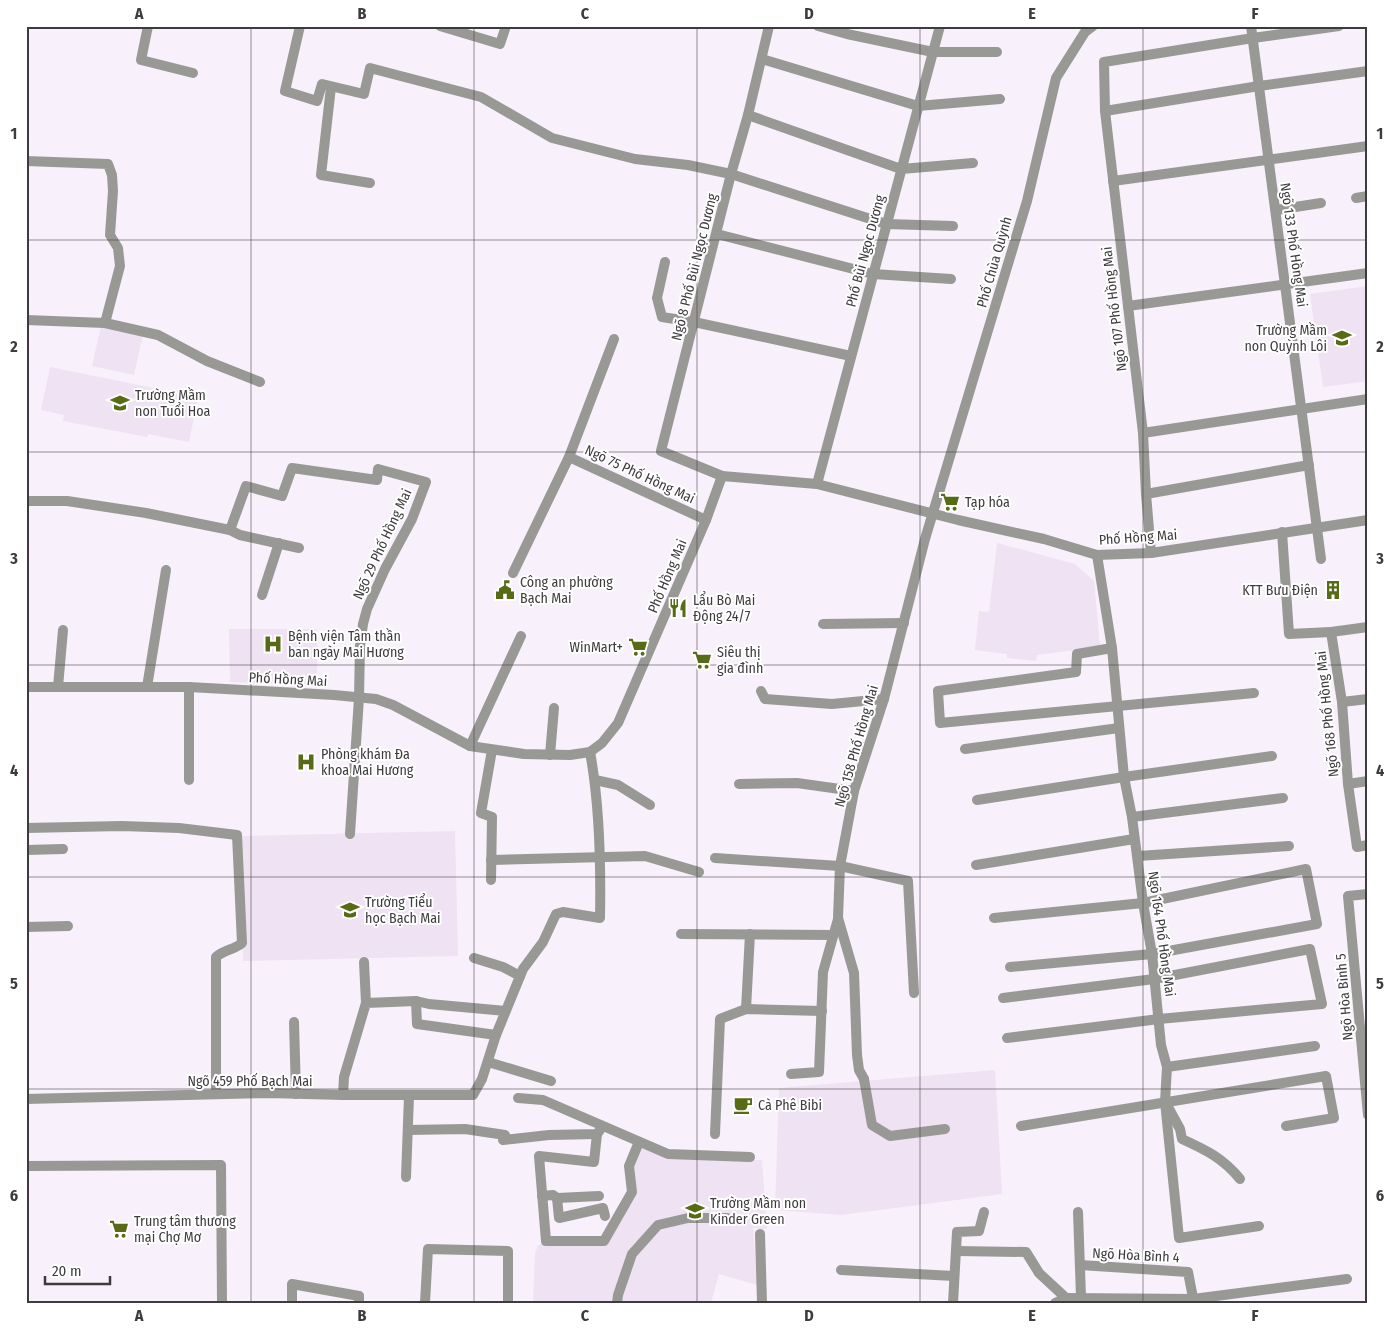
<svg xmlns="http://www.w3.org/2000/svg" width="1394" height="1329" font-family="'Fira Sans Condensed',sans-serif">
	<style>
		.built { fill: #efe2f2 }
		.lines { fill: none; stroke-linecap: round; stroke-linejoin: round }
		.lane { stroke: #989995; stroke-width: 10 }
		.street { stroke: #989995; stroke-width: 10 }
		.grid { fill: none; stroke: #3e3b3f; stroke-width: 1; stroke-opacity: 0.55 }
		.labels { text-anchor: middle; stroke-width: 4; stroke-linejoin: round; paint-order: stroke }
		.street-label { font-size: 14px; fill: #3e3b3f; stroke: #fff }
		.poi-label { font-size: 14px; fill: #3e3b3f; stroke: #fff; text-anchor: start }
		.neatline { fill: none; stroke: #3e3b3f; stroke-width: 2 }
		.grid-label { font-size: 16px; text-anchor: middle; font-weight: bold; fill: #3e3b3f }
	</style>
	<rect width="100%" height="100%" fill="#f8f0fa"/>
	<g class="built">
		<path d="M1368 286V381L1323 387 1310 294Z"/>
		<path d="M101 326 143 335 134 375 92 366Z"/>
		<path d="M50 367 198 397 189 442 148 434 147 437 63 421 64 415 41 410Z"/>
		<path d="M997 543 1075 564 1094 581 1100 647 1037 655 1036 661 1007 658V654L975 650 979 611 989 612Z"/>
		<path d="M229 629H317V685L230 682Z"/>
		<path d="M455 831 458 956 243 961 240 836Z"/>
		<path d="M995 1070 1002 1194 841 1215 775 1210 779 1088Z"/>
		<path d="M639 1147 670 1159 762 1160 767 1229 753 1228 757 1285 719 1274 711 1303H533L535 1254 538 1245 548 1243 605 1244 634 1193 632 1170Z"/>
	</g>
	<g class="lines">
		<g class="lane">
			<path d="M300 26 285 91 317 101 322 84 364 94 370 68 481 97 552 138 635 159 688 165 731 174 886 224 953 226"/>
			<path d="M440 26 500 44 506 26"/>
			<path d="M818 26 847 34 933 52H997"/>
			<path d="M1251 26 1321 559"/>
			<path d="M762 59 918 106 1000 99"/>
			<path d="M331 87 321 175 370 183"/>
			<path d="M1105 111 1259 86 1368 71"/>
			<path d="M748 115 901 169 973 163"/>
			<path d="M26 161 108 164 112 175 113 191 110 235 118 248 120 266 105 323"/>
			<path d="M1113 181 1368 146"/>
			<path d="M1356 198 1368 196"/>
			<path d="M1276 210 1321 203"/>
			<path d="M717 234 873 274 951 279"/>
			<path d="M665 262 657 298 662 317 694 322 851 356"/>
			<path d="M1128 306 1368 273"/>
			<path d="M26 320 105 323 158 335 207 361 260 382"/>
			<path d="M614 339 569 457 706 520"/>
			<path d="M1143 433 1368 399"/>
			<path d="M722 476 661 451 731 174 748 115 769 26"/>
			<path d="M1146 494 1309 465"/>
			<path d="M26 501H67L146 513 230 530 240 535 299 548"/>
			<path d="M230 530 246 486 282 496 292 468 377 480 378 469 426 482 412 519 385 569 367 609 363 624 360 646 359 698 350 834"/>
			<path d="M1282 532 1289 634 1331 632"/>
			<path d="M1151 553 1146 494 1143 433 1105 111 1104 62 1253 38 1339 26"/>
			<path d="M1097 555 1112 648 1124 777 1132 817 1143 903 1152 954 1161 1045 1167 1067 1165 1102 1179 1238 1259 1226"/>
			<path d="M513 573 569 457"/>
			<path d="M262 595 279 543"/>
			<path d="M823 624 904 623"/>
			<path d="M1112 648 1077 654 1076 672 938 691 940 723 1254 693"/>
			<path d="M58 687 63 630"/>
			<path d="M147 687 166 570"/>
			<path d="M189 687V780"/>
			<path d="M761 691 765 699 832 704 884 699"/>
			<path d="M470 746 521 636"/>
			<path d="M965 749 1119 728"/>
			<path d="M550 755 554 708"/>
			<path d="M595 780 618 785 650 805"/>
			<path d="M739 784 797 783 854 791"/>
			<path d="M977 800 1124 777 1272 756"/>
			<path d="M1132 817 1283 798"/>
			<path d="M26 828 122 826 179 828 237 835 242 943C234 950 225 949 216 957V1094"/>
			<path d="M26 850 63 849"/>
			<path d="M1138 856 1289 846"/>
			<path d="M715 858 840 866 908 881 914 993"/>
			<path d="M491 860 645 856 699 872"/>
			<path d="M976 865 1134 839"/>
			<path d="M491 880 492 817 481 813 492 750"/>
			<path d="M994 918 1143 903 1306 869 1317 924 1152 954 1010 967"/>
			<path d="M26 927 68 926"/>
			<path d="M681 934 833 935"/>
			<path d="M474 958 503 967 520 976"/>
			<path d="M364 962 366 1003"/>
			<path d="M1003 998 1154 979 1310 949 1322 1004 1159 1019 1007 1038"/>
			<path d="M416 1001 417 1024 496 1035"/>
			<path d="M746 1009 750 934"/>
			<path d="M506 1011 429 1004 416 1001 366 1003 344 1077 343 1095H473L482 1079 496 1035 523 969 543 942 556 914 563 912 600 918C601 863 600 806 590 752"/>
			<path d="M294 1022 296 1094"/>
			<path d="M488 1062 551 1081"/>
			<path d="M1167 1067 1315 1046"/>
			<path d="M864 1079 872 1125 890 1136 945 1129"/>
			<path d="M518 1098 543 1100 668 1154 750 1157"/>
			<path d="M1168 1107 1180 1129 1182 1139C1206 1150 1223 1158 1240 1179"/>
			<path d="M1021 1126 1326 1076 1334 1118 1286 1126"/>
			<path d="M408 1130 465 1129 505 1135 503 1140 549 1135 597 1134 600 1130"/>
			<path d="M597 1134 594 1162 539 1156 546 1241H604L632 1192 629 1166 639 1142"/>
			<path d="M715 1134 720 1019 746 1009 822 1011"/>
			<path d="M26 1166 221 1165 222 1303"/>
			<path d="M406 1177 409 1096"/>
			<path d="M542 1196 553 1195 557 1198 599 1196"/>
			<path d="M557 1198 559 1218 603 1208 605 1216"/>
			<path d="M1078 1212 1081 1297"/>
			<path d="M760 1234 762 1303"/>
			<path d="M957 1251 1026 1252 1039 1273 1066 1298V1303"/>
			<path d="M1080 1265 1188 1272 1194 1303"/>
			<path d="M841 1270 954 1276"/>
			<path d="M292 1301V1284L359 1296"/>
			<path d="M617 1303 618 1295 632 1254 658 1225 688 1218H727"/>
			<path d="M953 1303 957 1232 979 1231 984 1212"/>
			<path d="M1055 1303 1066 1298 1193 1299 1347 1279"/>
		</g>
		<g class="street">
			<path d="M148 26 141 60 193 73"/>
			<path d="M817 484 940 26"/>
			<path d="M1368 627 1331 632 1342 702 1348 784 1357 847 1368 845"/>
			<path d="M26 687H189L334 695 376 699 393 705 470 746 524 754 570 755 590 752 602 743 618 723 706 520 722 476 817 484 958 520 1044 539 1097 555 1151 553 1368 520"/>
			<path d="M1342 702 1368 699"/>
			<path d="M1348 784 1368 781"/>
			<path d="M1368 894 1348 896 1368 1115"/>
			<path d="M791 1074 819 1072 823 972 838 919"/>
			<path d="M864 1079 859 1070 857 1055 854 973 838 918 840 866 854 791 884 699 925 539 1027 201 1056 78 1085 32 1093 26"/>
			<path d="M26 1099 268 1093 343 1095"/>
			<path d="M359 1303V1296"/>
			<path d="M425 1303 428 1249 508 1251V1303"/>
		</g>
	</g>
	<path class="grid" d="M251 26V1303M474 26V1303M697 26V1303M920 26V1303M1143 26V1303M26 240H1368M26 452H1368M26 665H1368M26 877H1368M26 1089H1368"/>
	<defs>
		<g id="school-bare" transform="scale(1.5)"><path d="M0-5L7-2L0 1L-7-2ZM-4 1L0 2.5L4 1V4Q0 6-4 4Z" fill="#576a16" stroke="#fff" stroke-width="2.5" paint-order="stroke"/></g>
		<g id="supermarket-bare" transform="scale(1.5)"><path d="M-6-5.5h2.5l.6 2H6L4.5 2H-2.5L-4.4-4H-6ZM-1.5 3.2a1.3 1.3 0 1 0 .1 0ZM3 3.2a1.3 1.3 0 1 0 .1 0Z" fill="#576a16" stroke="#fff" stroke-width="2.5" paint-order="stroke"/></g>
		<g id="civic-bare" transform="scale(1.5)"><path d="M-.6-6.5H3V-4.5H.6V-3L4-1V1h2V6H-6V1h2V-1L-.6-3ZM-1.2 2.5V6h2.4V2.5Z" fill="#576a16" stroke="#fff" stroke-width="2.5" paint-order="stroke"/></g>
		<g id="building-bare" transform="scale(1.5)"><path d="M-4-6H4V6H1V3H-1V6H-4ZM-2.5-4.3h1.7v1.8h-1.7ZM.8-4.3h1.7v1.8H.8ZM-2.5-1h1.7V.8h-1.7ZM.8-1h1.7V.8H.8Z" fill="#576a16" stroke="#fff" stroke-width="2.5" paint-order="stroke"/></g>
		<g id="restaurant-bare" transform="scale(1.5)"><path d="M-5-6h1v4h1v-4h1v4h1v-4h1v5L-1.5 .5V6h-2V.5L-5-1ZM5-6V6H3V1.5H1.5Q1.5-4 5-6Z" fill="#576a16" stroke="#fff" stroke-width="2.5" paint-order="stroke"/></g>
		<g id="hospital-bare" transform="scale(1.5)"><path d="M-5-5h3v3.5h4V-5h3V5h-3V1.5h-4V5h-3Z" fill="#576a16" stroke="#fff" stroke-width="2.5" paint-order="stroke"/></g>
		<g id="cafe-bare" transform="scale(1.5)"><path d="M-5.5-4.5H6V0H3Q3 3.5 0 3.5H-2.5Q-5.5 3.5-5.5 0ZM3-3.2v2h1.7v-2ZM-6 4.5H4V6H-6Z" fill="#576a16" stroke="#fff" stroke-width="2.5" paint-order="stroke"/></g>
	</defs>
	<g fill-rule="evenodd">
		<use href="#school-bare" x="1342" y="338"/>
		<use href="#school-bare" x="120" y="403"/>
		<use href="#supermarket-bare" x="950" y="502"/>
		<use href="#civic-bare" x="505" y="590"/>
		<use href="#building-bare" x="1333" y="590"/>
		<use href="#restaurant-bare" x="678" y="608"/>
		<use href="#hospital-bare" x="273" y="644"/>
		<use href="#supermarket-bare" x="638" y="647"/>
		<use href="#supermarket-bare" x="702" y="660"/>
		<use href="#hospital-bare" x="306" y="762"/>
		<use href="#school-bare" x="350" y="910"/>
		<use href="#cafe-bare" x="743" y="1105"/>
		<use href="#school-bare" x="695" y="1211"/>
		<use href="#supermarket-bare" x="119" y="1229"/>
	</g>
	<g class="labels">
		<g class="street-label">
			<text transform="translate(1294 245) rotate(82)" y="5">Ngõ 133 Phố Hồng Mai</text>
			<text transform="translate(865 251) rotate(-75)" y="5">Phố Bùi Ngọc Dương</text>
			<text transform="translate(994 262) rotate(-74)" y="5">Phố Chùa Quỳnh</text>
			<text transform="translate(694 267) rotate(-76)" y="5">Ngõ 8 Phố Bùi Ngọc Dương</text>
			<text transform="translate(1114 309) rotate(-97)" y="5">Ngõ 107 Phố Hồng Mai</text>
			<text transform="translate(640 474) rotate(25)" y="5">Ngõ 75 Phố Hồng Mai</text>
			<text transform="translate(1138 537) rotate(-4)" y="5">Phố Hồng Mai</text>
			<text transform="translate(382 544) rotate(-65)" y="5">Ngõ 29 Phố Hồng Mai</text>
			<text transform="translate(667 576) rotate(-67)" y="5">Phố Hồng Mai</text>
			<text transform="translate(288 679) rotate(3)" y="5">Phố Hồng Mai</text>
			<text transform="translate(1327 714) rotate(-96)" y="5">Ngõ 168 Phố Hồng Mai</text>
			<text transform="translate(856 746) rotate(-74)" y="5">Ngõ 158 Phố Hồng Mai</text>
			<text transform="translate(1162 934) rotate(82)" y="5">Ngõ 164 Phố Hồng Mai</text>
			<text transform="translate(1344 997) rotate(-95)" y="5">Ngõ Hòa Bình 5</text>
			<text x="250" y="1086">Ngõ 459 Phố Bạch Mai</text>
			<text transform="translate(1136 1255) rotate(3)" y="5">Ngõ Hòa Bình 4</text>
		</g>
		<g class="poi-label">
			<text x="1327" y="335" text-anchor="end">Trường Mầm<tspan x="1327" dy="16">non Quỳnh Lôi</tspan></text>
			<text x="135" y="400">Trường Mầm<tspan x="135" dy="16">non Tuổi Hoa</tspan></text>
			<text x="965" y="507">Tạp hóa</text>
			<text x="520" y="587">Công an phường<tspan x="520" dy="16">Bạch Mai</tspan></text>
			<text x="1318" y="595" text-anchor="end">KTT Bưu Điện</text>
			<text x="693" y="605">Lẩu Bò Mai<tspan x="693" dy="16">Động 24/7</tspan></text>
			<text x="288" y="641">Bệnh viện Tâm thần<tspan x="288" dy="16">ban ngày Mai Hương</tspan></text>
			<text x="623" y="652" text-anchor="end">WinMart+</text>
			<text x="717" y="657">Siêu thị<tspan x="717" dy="16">gia đình</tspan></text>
			<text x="321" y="759">Phòng khám Đa<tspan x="321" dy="16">khoa Mai Hương</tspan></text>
			<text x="365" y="907">Trường Tiểu<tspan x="365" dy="16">học Bạch Mai</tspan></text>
			<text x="758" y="1110">Cà Phê Bibi</text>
			<text x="710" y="1208">Trường Mầm non<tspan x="710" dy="16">Kinder Green</tspan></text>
			<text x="134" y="1226">Trung tâm thương<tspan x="134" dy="16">mại Chợ Mơ</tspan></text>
		</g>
	</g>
	<rect width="1394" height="1329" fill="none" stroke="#ffffff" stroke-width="55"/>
	<path d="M45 1276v8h65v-8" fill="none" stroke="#3e3b3f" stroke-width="2.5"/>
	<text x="52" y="1276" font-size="15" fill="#3e3b3f" stroke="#ffffff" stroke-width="4" paint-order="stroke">20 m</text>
	<rect x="28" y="28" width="1338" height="1274" class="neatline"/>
	<g class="grid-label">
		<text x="139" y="19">A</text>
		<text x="362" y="19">B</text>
		<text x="585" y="19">C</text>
		<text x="809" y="19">D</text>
		<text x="1032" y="19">E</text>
		<text x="1255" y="19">F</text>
		<text x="14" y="139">1</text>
		<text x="1380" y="139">1</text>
		<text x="14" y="352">2</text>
		<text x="1380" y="352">2</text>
		<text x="14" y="564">3</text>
		<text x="1380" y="564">3</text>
		<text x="14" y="776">4</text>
		<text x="1380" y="776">4</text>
		<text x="14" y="989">5</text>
		<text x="1380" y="989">5</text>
		<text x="14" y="1201">6</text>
		<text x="1380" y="1201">6</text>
		<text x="139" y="1321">A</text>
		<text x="362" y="1321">B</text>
		<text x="585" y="1321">C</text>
		<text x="809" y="1321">D</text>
		<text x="1032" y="1321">E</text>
		<text x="1255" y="1321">F</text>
	</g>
</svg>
